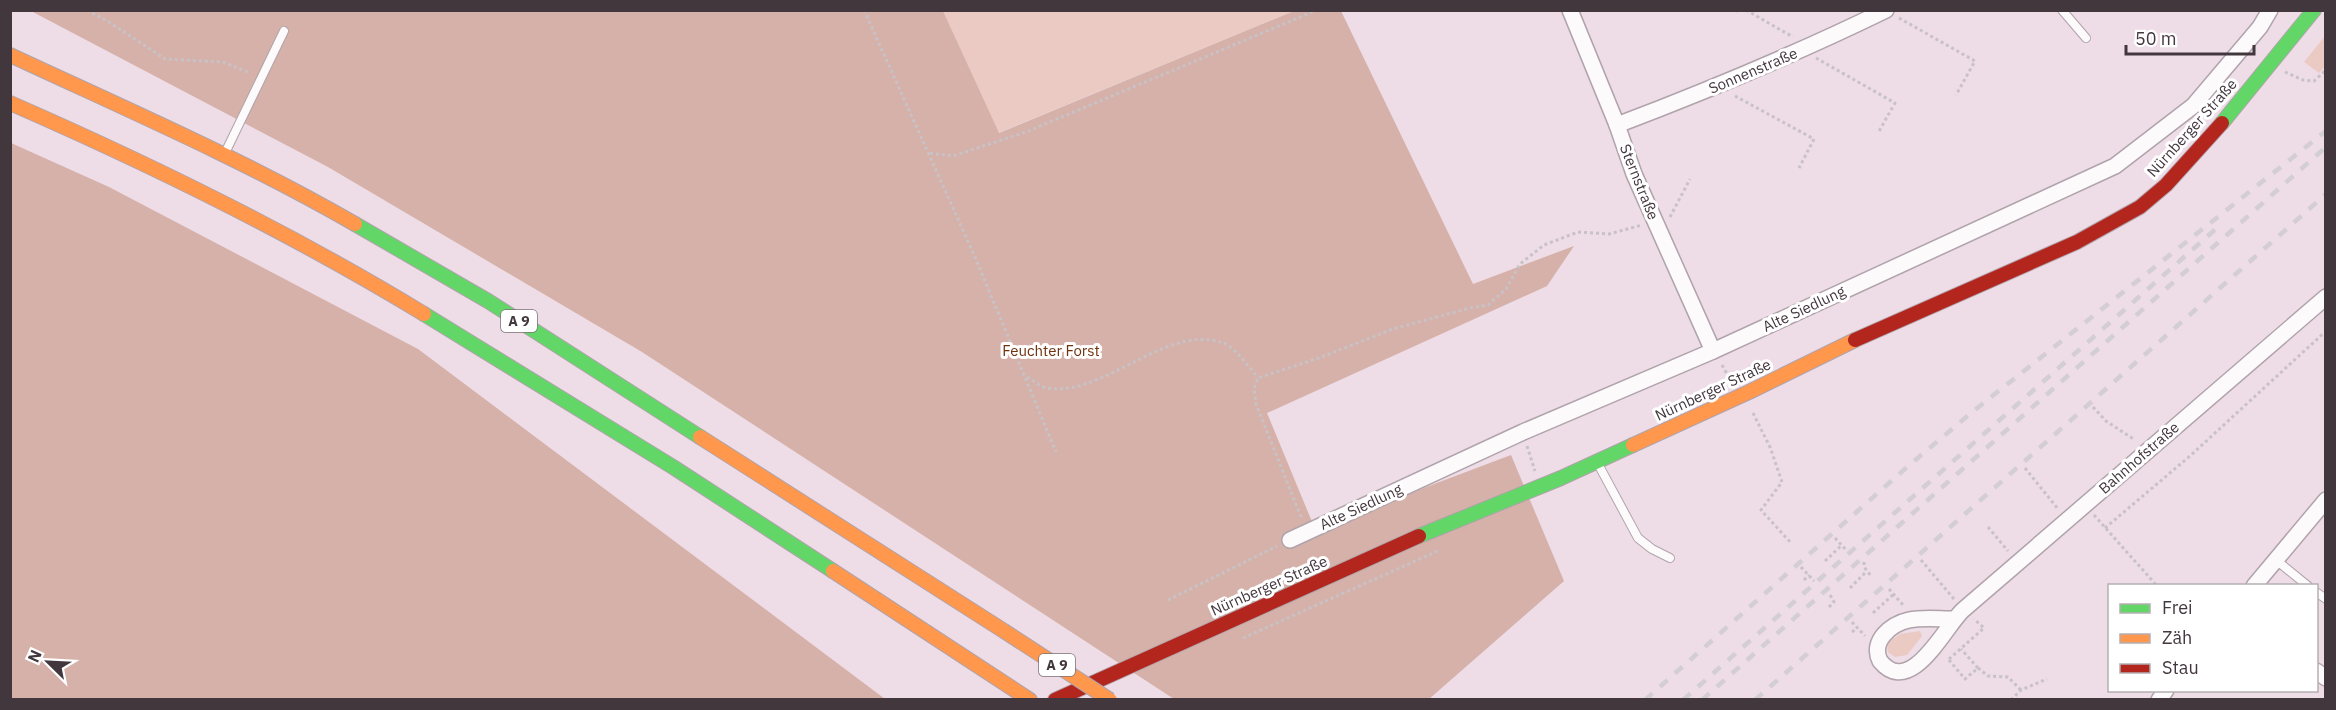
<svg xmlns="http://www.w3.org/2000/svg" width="2336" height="710" font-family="'IBM Plex Sans',sans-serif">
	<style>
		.green { fill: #eacac3 }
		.forest { fill: #d5b1a9 }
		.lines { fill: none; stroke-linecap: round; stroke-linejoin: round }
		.lane-casing { stroke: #b0a3ab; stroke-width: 10 }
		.street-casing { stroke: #b0a3ab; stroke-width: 18 }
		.fast-casing { stroke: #b0a3ab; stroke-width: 16 }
		.slow-casing { stroke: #b0a3ab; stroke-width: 16 }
		.jam-casing { stroke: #b0a3ab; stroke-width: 16 }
		.path { stroke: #c8c2c6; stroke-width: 3; stroke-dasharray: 3 3; stroke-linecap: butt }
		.lane { stroke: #fcfafb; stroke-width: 8 }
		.street { stroke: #fcfafb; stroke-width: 15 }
		.fast { stroke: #63d668; stroke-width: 14 }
		.slow { stroke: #ff974d; stroke-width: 14 }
		.jam { stroke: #b3261e; stroke-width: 14 }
		.rail { stroke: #d3ced1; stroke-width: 4.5; stroke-dasharray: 10 10; stroke-linecap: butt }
		.slow-bridge-casing { stroke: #b0a3ab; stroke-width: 16; stroke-linecap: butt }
		.slow-bridge { stroke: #ff974d; stroke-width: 14 }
		.labels { text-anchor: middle; stroke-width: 6; stroke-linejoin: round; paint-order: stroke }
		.shield { fill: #fff; stroke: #7b7378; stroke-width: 1.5 }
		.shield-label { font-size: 14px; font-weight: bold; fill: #43373e }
		.street-label { font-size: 15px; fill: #43373e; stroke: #fff }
		.park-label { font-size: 15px; fill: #71320e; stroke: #fff }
	</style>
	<rect width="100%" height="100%" fill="#eedce6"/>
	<g class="green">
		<path d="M943 11H1294L998 133Z"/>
		<path d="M2325 36V66L2319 73 2304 62Z"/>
		<path d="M1920 631 1922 636 1907 655 1895 657 1888 652 1887 643 1900 634Z"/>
	</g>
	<g class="forest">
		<path d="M31 11H943L999 133 1294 11H1341L1473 284 1574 246 1547 286 1267 413 1315 529 1511 455 1564 581 1429 699H1174L642 352 328 167Z"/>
		<path d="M11 143 109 187 418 349 885 699H11Z"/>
	</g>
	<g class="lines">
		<g class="lane-casing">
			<g id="lane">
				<path d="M2062 10 2086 38"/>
				<path d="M226 151 284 31"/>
				<path d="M1597 462 1638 538 1652 549 1670 558"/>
				<path d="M2276 560 2308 586"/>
				<path d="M2316 592 2326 599"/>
			</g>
		</g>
		<g class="street-casing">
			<g id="street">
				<path d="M1570 10 1617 125 1634 174 1713 351"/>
				<path d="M1617 125C1709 90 1798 53 1886 10"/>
				<path d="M1290 540 1523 432 1713 351 2115 166 2193 106 2260 27 2270 10"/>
				<path d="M2254 586 2326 500"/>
				<path d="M1953 619C1939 619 1923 617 1909 620 1891 624 1870 641 1880 661 1911 699 1945 626 1963 610L2326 297"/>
				<path d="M2316 671 2326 678"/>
				<path d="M2159 700 2166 690"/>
			</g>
		</g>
		<g class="fast-casing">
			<g id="fast">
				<path d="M2222 123 2314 10"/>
				<path d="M355 224 488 301 700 437"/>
				<path d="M424 314 673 467 833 571"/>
				<path d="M1419 536 1561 478 1633 445"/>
			</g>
		</g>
		<g class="slow-casing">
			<g id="slow">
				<path d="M10 55C126 109 244 160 355 224"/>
				<path d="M10 103C152 165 291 233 424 314"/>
				<path d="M700 437 1004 631"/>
				<path d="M1633 445 1749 392 1855 340"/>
				<path d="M833 571 1030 700"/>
			</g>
		</g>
		<g class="jam-casing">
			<g id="jam">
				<path d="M1855 340 2077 242 2140 207 2166 185 2222 123"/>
				<path d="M1055 700 1419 536"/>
			</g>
		</g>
		<g class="path">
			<path d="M87 10 109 22 165 59 223 62 250 73"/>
			<path d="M864 10 975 257 1056 452"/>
			<path d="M1746 10 1793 37"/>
			<path d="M1736 12 1737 10"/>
			<path d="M1899 18 1975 61 1956 95"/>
			<path d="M1816 58 1895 103 1878 133"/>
			<path d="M2285 72 2303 80 2314 81 2326 70"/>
			<path d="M1735 96 1814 139 1799 168"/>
			<path d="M930 153 953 156 1026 132 1317 10"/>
			<path d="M1670 217 1690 179"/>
			<path d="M1722 365 1727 374"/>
			<path d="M1027 377C1033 380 1040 387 1047 388 1104 398 1169 320 1226 344 1233 347 1253 371 1258 378"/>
			<path d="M2093 407 2106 421 2135 440"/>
			<path d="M1753 413 1770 447 1782 482 1761 510 1791 543"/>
			<path d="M1527 446 1535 471"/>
			<path d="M2025 468 2058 509"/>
			<path d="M2094 515 2157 586"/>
			<path d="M1301 517 1256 404 1254 389 1258 378 1319 358 1393 329 1470 308 1488 305 1506 289 1520 264 1544 245 1578 232 1609 234 1642 225"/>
			<path d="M1988 527 2008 551"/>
			<path d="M2105 528 2190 456 2326 331"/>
			<path d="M1835 538 1847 551"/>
			<path d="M1921 560 1954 599"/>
			<path d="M1825 561 1842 545"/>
			<path d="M1864 562V567L1871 576"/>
			<path d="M1801 567 1814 581"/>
			<path d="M1804 580 1809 575"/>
			<path d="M1850 588 1867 571"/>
			<path d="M1889 589 1903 605"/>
			<path d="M1168 600 1277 546"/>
			<path d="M1829 607 1834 602 1829 593"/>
			<path d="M1873 613 1894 594"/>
			<path d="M1852 622 1865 636"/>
			<path d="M1852 632 1857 628"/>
			<path d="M1243 638 1440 550"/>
			<path d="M1949 659 1984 628 1974 619"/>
			<path d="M1949 660 1965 679 1978 668 1961 649"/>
			<path d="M1978 668 1988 676 2008 677 2021 690"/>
			<path d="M2011 700 2021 690 2047 679"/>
		</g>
		<use href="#lane" class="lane"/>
		<use href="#street" class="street"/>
		<use href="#fast" class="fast"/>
		<use href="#slow" class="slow"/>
		<use href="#jam" class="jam"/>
		<g class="rail">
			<path d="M1645 700 1906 468 1971 413 2326 131"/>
			<path d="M1683 700 2218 227"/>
			<path d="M1702 700 2326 147"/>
			<path d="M1755 700 2326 194"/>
		</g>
		<g class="slow-bridge-casing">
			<path id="slow-bridge" d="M1004 631 1110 700"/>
		</g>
		<use href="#slow-bridge" class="slow-bridge"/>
	</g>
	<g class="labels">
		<g class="shield">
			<rect x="501" y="310" width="36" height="22" rx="4.5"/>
			<rect x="1039" y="654" width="36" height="22" rx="4.5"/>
		</g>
		<g class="shield-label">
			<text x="519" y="326">A 9</text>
			<text x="1057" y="670">A 9</text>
		</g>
		<g class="street-label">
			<text transform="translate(1753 71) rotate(-23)" y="5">Sonnenstraße</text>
			<text transform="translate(2192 128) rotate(-48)" y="5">Nürnberger Straße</text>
			<text transform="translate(1639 182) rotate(68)" y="5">Sternstraße</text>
			<text transform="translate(1804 309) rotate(-25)" y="5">Alte Siedlung</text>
			<text transform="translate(1713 390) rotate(-25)" y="5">Nürnberger Straße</text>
			<text transform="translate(2139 458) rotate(-41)" y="5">Bahnhofstraße</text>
			<text transform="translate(1361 507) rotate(-25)" y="5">Alte Siedlung</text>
			<text transform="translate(1269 586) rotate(-24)" y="5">Nürnberger Straße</text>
		</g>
		<g class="park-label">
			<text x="1051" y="356">Feuchter Forst</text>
		</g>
	</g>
	<rect width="2336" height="710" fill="none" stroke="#43373e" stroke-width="24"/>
	<rect x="2108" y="584" width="210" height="108" fill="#ffffff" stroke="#b4afb2" stroke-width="1.5"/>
	<rect x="2120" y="604" width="30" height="9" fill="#63d668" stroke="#b4afb2" stroke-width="1.5"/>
	<text x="2162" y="614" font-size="18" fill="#43373e">Frei</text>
	<rect x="2120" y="634" width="30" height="9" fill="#ff974d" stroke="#b4afb2" stroke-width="1.5"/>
	<text x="2162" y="644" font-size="18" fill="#43373e">Zäh</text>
	<rect x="2120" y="664" width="30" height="9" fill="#b3261e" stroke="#b4afb2" stroke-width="1.5"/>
	<text x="2162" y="674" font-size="18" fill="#43373e">Stau</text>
	<g transform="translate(48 662) rotate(294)" stroke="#ffffff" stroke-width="4.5" paint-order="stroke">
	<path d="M0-4.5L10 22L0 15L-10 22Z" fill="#43373e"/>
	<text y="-9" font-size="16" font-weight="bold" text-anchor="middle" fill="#43373e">N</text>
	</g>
	<path d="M2126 45v9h128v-9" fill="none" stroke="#43373e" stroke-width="3"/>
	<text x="2135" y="45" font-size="18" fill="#43373e" stroke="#ffffff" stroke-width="4.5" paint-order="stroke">50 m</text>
</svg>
